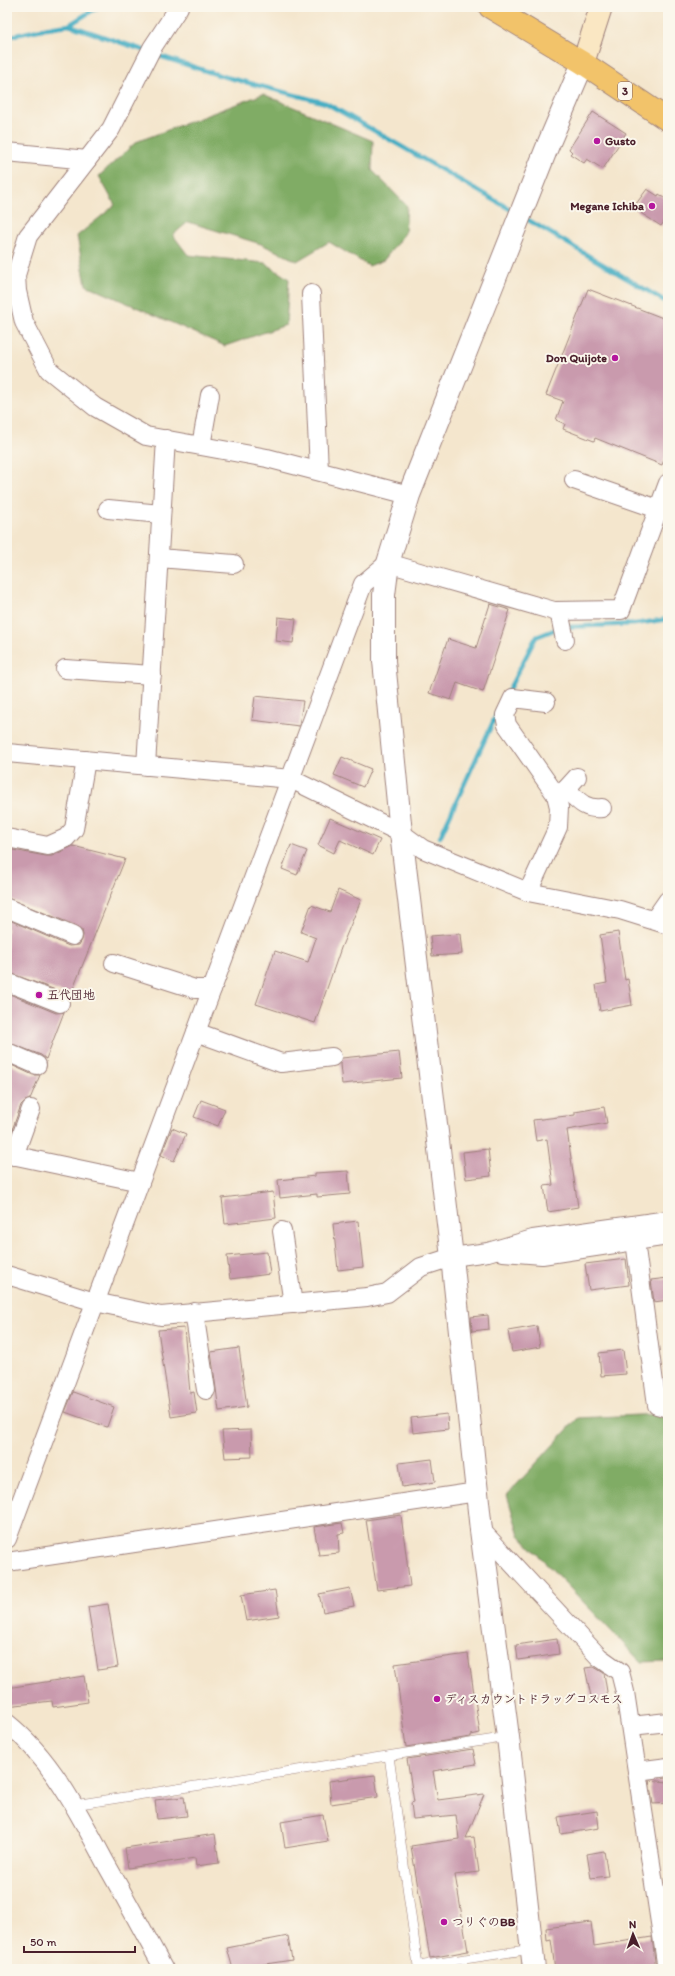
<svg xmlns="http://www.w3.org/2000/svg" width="675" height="1976" font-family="Itim,'Klee One',sans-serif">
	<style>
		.forest { fill: #80ac65; stroke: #656648 }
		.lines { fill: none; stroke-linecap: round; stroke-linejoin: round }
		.stream { stroke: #44adc3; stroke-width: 4.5 }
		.building { fill: #c99aad }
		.service-casing { stroke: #9f827c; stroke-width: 10 }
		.minor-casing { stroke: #9f827c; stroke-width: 20 }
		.tertiary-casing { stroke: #9f827c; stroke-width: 24 }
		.secondary-casing { stroke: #9f827c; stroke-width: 24 }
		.trunk-casing { stroke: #9f827c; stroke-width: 24 }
		.path { stroke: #9f827c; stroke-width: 2.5; stroke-dasharray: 1 3; stroke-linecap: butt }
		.service { stroke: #fff; stroke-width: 9 }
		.minor { stroke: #fff; stroke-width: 18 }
		.tertiary { stroke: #fff; stroke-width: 22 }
		.secondary { stroke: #fae7c3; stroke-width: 22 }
		.trunk { stroke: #f2c36a; stroke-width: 22 }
		.poi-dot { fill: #b5179e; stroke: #fbf7ec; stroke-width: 1.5 }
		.labels { text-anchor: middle; stroke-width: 4; stroke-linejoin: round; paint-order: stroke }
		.shield { fill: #fbf7ec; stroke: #7f6065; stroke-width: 1 }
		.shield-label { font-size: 11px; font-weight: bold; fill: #4a1f2b }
		.poi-label { font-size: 12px; font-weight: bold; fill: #4a1f2b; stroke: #fbf7ec; text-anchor: start }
	</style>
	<rect width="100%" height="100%" fill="#fbf7ec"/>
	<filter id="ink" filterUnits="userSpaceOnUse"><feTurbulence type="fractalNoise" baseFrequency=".025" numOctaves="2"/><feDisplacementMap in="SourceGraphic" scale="8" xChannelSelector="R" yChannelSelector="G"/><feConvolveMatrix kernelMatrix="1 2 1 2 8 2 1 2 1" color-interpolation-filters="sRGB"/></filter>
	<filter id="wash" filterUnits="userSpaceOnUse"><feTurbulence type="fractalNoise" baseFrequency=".012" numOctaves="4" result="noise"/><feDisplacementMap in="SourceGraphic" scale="16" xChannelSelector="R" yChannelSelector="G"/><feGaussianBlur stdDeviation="0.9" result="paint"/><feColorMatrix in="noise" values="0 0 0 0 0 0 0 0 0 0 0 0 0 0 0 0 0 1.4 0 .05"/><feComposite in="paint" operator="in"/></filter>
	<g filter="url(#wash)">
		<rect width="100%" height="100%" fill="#f4e6cd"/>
		<g class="forest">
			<path d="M263 94 373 141 372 170 407 206 405 233 384 260 369 266 329 242 297 261 261 244 188 222 173 235 188 255 265 263 289 279 286 325 225 346 86 285 77 236 115 205 99 176 136 142Z"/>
			<path d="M659 1414 668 1422V1661L641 1662 519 1535 507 1495 578 1418Z"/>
		</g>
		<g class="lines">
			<g class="stream">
				<path d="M69 25 146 51"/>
				<path d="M7 37 47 28 69 25 98 7"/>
				<path d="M153 54 222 76 326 103 515 212"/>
				<path d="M525 218 668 303"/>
				<path d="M566 627 635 624 668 619"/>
				<path d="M506 695 536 637 559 628"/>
				<path d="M440 837 499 709"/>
			</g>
		</g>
		<g id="blocks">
			<g class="building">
				<path d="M593 112 626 133 603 169 587 159 584 163 570 154 572 152 569 149Z"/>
				<path d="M647 189 658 196 659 194 668 200V216L661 226 633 208Z"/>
				<path d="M588 289 668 320V450L662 465 595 438 594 441 563 429 565 424 556 420 563 401 546 395Z"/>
				<path d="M490 604 510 610 483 692 457 683 451 700 429 693 448 639 476 648Z"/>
				<path d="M278 617 296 619 293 643 276 641Z"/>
				<path d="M255 696 303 701 299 726 252 720Z"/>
				<path d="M342 757 371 769 363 787 334 775Z"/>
				<path d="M330 818 380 840 373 855 340 840 334 853 318 845Z"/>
				<path d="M291 845 307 851 297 875 282 869Z"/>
				<path d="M73 846 125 859 69 999 64 993 7 972V919L69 946 79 945 82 940 83 935 82 930 77 926 7 898V849L46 856H52Z"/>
				<path d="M338 890 361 900 341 948 315 1023 256 1004 275 951 308 962 316 938 301 932 311 905 330 912Z"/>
				<path d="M618 932 625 980 628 979 632 1005 600 1011 596 985 607 983 600 935Z"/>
				<path d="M460 934 462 954 432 956 430 936Z"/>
				<path d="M7 993 56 1013 64 1012 46 1059 41 1055 7 1042Z"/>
				<path d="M399 1052 402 1078 342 1084 340 1064 342 1058Z"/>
				<path d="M7 1063 33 1075H40L30 1099 25 1101 21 1105 11 1133 7 1131Z"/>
				<path d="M201 1100 225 1109 218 1126 194 1117Z"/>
				<path d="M604 1107 607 1123 567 1130 578 1207 548 1212 544 1186 553 1185 547 1139 536 1141 533 1120 575 1115V1112Z"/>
				<path d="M172 1128 186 1134 174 1161 161 1155Z"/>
				<path d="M488 1149 491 1176 466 1179 463 1152Z"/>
				<path d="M348 1171 350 1194 317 1197V1194L280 1198 278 1180 315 1176V1173Z"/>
				<path d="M273 1192 276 1218 225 1224 222 1198Z"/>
				<path d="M358 1221 363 1267 338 1270 333 1224Z"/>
				<path d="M267 1252 270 1274 230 1279 227 1256Z"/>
				<path d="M626 1259 629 1285 589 1290 585 1264Z"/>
				<path d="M668 1278V1300L654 1302 651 1280Z"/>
				<path d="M488 1315 489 1329 472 1331 471 1317Z"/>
				<path d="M537 1326 540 1347 512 1352 508 1331Z"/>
				<path d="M184 1328 190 1393 194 1392 197 1413 171 1417 158 1330Z"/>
				<path d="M239 1348 247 1407 219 1411 211 1352Z"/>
				<path d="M623 1350 626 1374 601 1376 599 1353Z"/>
				<path d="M73 1392 114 1407 107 1427 65 1412Z"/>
				<path d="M447 1414 448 1429 413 1433 411 1418Z"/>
				<path d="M251 1430 252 1457 225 1458 222 1431Z"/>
				<path d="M432 1459 435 1482 402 1487 399 1463Z"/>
				<path d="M401 1515 410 1586 377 1590 366 1520Z"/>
				<path d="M342 1523 344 1533 338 1534 339 1553 319 1555 314 1527Z"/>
				<path d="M350 1588 354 1606 323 1612 319 1594Z"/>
				<path d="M275 1590 279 1616 246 1621 241 1595Z"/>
				<path d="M108 1604 118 1667 98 1670 88 1607Z"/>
				<path d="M557 1639 559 1654 518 1660 516 1645Z"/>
				<path d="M468 1654 480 1733 471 1735V1737L406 1747 395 1664Z"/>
				<path d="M594 1667 604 1673 608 1698 592 1701 585 1668Z"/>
				<path d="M84 1676 88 1702 53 1707 52 1701 7 1706V1688Z"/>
				<path d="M473 1749 476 1764 433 1771 438 1800 484 1794 466 1838 474 1837 479 1872 455 1875 468 1951 430 1958 411 1846 459 1839 456 1815 413 1819 411 1803 414 1802 407 1759Z"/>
				<path d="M375 1775 378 1797 331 1804 329 1781Z"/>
				<path d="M649 1780 668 1782V1803L653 1804Z"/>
				<path d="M184 1797 187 1816 157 1819 155 1800Z"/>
				<path d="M597 1811 599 1828 561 1834 558 1817Z"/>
				<path d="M323 1815 328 1841 285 1848 281 1822Z"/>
				<path d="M215 1834 219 1863 196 1866 195 1858 128 1868 125 1848Z"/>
				<path d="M604 1851 608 1876 591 1878 587 1854Z"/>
				<path d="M591 1922 594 1946 652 1937 656 1969H555L551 1940 547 1941 546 1928Z"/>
				<path d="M288 1936 292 1960 233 1969 227 1948Z"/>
			</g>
		</g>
	</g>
	<g filter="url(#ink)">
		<use href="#blocks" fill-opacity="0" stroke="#9f827c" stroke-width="1"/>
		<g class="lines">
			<g class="service-casing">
				<g id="service">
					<path d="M389 1756 418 1966 532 1949"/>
					<path d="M74 1805 508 1737"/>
				</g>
			</g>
			<g class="minor-casing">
				<g id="minor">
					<path d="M179 7 152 48 111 129 28 236 16 275 17 291 24 322 49 370 95 407 146 436 267 458 409 495"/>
					<path d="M7 152 87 160"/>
					<path d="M311 294 319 471"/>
					<path d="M201 446 210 395"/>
					<path d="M574 480 658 509"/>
					<path d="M108 509 161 514"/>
					<path d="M159 558 234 564"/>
					<path d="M559 611 565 640"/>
					<path d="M65 669 152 675"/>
					<path d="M7 753 291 779 401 833 423 849 528 892 620 910 668 925"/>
					<path d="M146 766 166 439"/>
					<path d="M566 789C578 800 584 810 602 808"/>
					<path d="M558 798 577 777"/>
					<path d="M7 838 48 846 66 838 74 829 86 760"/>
					<path d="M528 892 558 827 559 807 556 795 507 725 505 715 513 698 546 702"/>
					<path d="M7 908 73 936"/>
					<path d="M654 920 668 900"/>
					<path d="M114 963 195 989H212"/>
					<path d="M7 982 60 1003"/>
					<path d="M196 1032 281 1063 332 1057"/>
					<path d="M7 1052 37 1065"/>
					<path d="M7 1154 140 1182"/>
					<path d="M14 1156 31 1109"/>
					<path d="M282 1231 293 1304"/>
					<path d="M635 1241 657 1405 668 1408"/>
					<path d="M503 1252 542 1255 668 1236"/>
					<path d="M7 1275 95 1302 161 1316 367 1297 387 1293 421 1267 452 1257 488 1252 533 1239 668 1220"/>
					<path d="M194 1312 206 1390"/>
					<path d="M481 1530 599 1657 620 1672 625 1692 667 1969"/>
					<path d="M7 1539 363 584 388 563 554 611 621 610 668 483"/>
					<path d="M7 1562 477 1492"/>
					<path d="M7 1723C51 1758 79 1813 105 1862 125 1897 144 1933 164 1969"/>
					<path d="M631 1726 668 1722"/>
					<path d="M637 1771 668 1767"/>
				</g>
			</g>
			<g class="tertiary-casing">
				<path id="tertiary" d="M534 1969 508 1737 481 1530 452 1257 401 833 384 661V595L388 563 409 495 548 145 583 63"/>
			</g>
			<g class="secondary-casing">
				<path id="secondary" d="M583 63 601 7"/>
			</g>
			<g class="trunk-casing">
				<path id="trunk" d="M490 7 583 63 668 120"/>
			</g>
			<path class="path" d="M397 1969 408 1968"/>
			<use href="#service" class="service"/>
			<use href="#minor" class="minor"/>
			<use href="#tertiary" class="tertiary"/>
			<use href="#secondary" class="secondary"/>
			<use href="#trunk" class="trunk"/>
		</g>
	</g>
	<g class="poi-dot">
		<circle cx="597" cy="141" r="4"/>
		<circle cx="652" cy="206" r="4"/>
		<circle cx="615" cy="358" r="4"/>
		<circle cx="39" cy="995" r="4"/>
		<circle cx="437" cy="1699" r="4"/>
		<circle cx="444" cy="1922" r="4"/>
	</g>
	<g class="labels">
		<rect class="shield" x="618" y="82" width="14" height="18" rx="3"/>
		<g class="shield-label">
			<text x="625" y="95">3</text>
		</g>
		<g class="poi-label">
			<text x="605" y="145">Gusto</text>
			<text x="644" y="210" text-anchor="end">Megane Ichiba</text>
			<text x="607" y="362" text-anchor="end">Don Quijote</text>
			<text x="47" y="999">五代団地</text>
			<text x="445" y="1703">ディスカウントドラッグコスモス</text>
			<text x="452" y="1926">つりぐのBB</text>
		</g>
	</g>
	<rect width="675" height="1976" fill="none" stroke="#fbf7ec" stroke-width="24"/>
	<g transform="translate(633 1934) rotate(358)" stroke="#fbf7ec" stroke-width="3" paint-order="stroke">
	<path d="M0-3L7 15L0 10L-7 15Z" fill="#4a1f2b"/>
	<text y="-6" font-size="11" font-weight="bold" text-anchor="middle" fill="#4a1f2b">N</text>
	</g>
	<path d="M24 1946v6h111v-6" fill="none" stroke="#4a1f2b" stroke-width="2"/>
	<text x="30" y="1946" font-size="12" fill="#4a1f2b" stroke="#fbf7ec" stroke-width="3" paint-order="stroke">50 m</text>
</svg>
